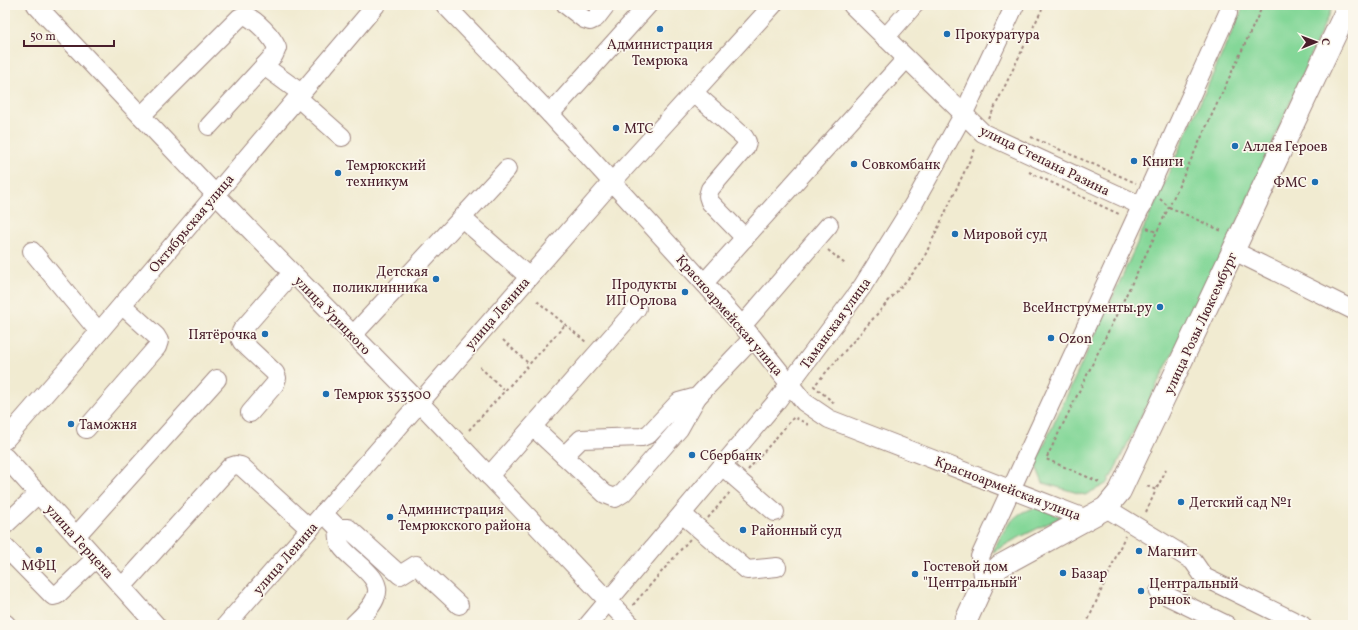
<svg xmlns="http://www.w3.org/2000/svg" width="1358" height="630" font-family="Vollkorn,serif">
	<style>
		.green { fill: #84d798; stroke: #677b62 }
		.lines { fill: none; stroke-linecap: round; stroke-linejoin: round }
		.minor-casing { stroke: #9e857e; stroke-width: 20 }
		.major-casing { stroke: #9e857e; stroke-width: 24 }
		.path { stroke: #9e857e; stroke-width: 2; stroke-dasharray: 3 3; stroke-linecap: butt }
		.minor { stroke: #fff; stroke-width: 18 }
		.major { stroke: #fff; stroke-width: 22 }
		.poi-dot { fill: #1f6fb2; stroke: #fbf7ec; stroke-width: 1.5 }
		.labels { text-anchor: middle; stroke-width: 3.5; stroke-linejoin: round; paint-order: stroke }
		.poi-label { font-size: 14px; fill: #4a1f2b; stroke: #fbf7ec; text-anchor: start }
		.street-label { font-size: 14px; fill: #4a1f2b; stroke: #fbf7ec }
	</style>
	<rect width="100%" height="100%" fill="#fbf7ec"/>
	<filter id="ink" filterUnits="userSpaceOnUse"><feTurbulence type="fractalNoise" baseFrequency=".025" numOctaves="2"/><feDisplacementMap in="SourceGraphic" scale="8" xChannelSelector="R" yChannelSelector="G"/><feConvolveMatrix kernelMatrix="1 2 1 2 8 2 1 2 1" color-interpolation-filters="sRGB"/></filter>
	<filter id="wash" filterUnits="userSpaceOnUse"><feTurbulence type="fractalNoise" baseFrequency=".012" numOctaves="4" result="noise"/><feDisplacementMap in="SourceGraphic" scale="16" xChannelSelector="R" yChannelSelector="G"/><feGaussianBlur stdDeviation="0.9" result="paint"/><feColorMatrix in="noise" values="0 0 0 0 0 0 0 0 0 0 0 0 0 0 0 0 0 1.4 0 .05"/><feComposite in="paint" operator="in"/></filter>
	<g filter="url(#wash)">
		<rect width="100%" height="100%" fill="#f1ebd1"/>
		<g class="green">
			<path d="M1244 5H1333L1234 230 1108 483 1085 495 1043 483 1035 464 1120 281Z"/>
			<path d="M1038 508 1061 517 1014 540 993 552C1002 532 1014 509 1038 508Z"/>
		</g>
	</g>
	<g filter="url(#ink)">
		<g class="lines">
			<g class="minor-casing">
				<g id="minor">
					<path d="M36 5 215 194 420 403 631 625"/>
					<path d="M445 5 550 114 704 283 753 338 804 402 829 419 1087 519"/>
					<path d="M566 5 584 19 590 21 596 18 606 5"/>
					<path d="M852 5 983 133 1142 206"/>
					<path d="M885 38 914 5"/>
					<path d="M693 92 744 137 747 142 745 148 710 189 708 196 710 202 745 238"/>
					<path d="M297 97 342 137"/>
					<path d="M550 114 648 5"/>
					<path d="M141 116 239 18 245 15C257 21 272 36 277 48L274 55 264 66"/>
					<path d="M209 126 264 66 301 93"/>
					<path d="M462 218 529 277"/>
					<path d="M32 251 99 332"/>
					<path d="M1234 251 1353 310"/>
					<path d="M704 283 906 59"/>
					<path d="M742 326 829 225"/>
					<path d="M353 335 507 169"/>
					<path d="M250 413 275 384 277 378 275 373 242 342 239 336 242 330 292 273"/>
					<path d="M533 427 605 494 615 498 623 493 679 429 697 397"/>
					<path d="M86 429 157 347 159 341 156 336 122 305"/>
					<path d="M5 440 99 332 376 5"/>
					<path d="M564 456 581 439 642 437 649 434 679 402 697 397 753 338"/>
					<path d="M5 457 156 625"/>
					<path d="M722 466 775 512"/>
					<path d="M489 476 637 308"/>
					<path d="M1106 508 1193 561 1204 577 1302 625"/>
					<path d="M323 513 338 528H348L400 575 416 565 459 605"/>
					<path d="M682 514 747 570 777 567"/>
					<path d="M5 525 38 494"/>
					<path d="M338 528C339 533 338 541 341 546 350 560 384 577 376 596 373 607 361 617 353 625"/>
					<path d="M76 536 217 379"/>
					<path d="M5 547 53 596 57 595 96 558"/>
					<path d="M984 581 980 557 1134 222 1228 13"/>
					<path d="M122 587 230 467 236 465 241 466 310 529"/>
					<path d="M1159 592 1227 625"/>
					<path d="M5 623 7 625"/>
					<path d="M226 625 612 182 773 5"/>
					<path d="M588 625 776 402 862 287 913 205 963 115 1015 5"/>
				</g>
			</g>
			<g class="major-casing">
				<path id="major" d="M964 625 984 581 1000 566 1106 508 1120 491 1349 5"/>
			</g>
			<g class="path">
				<path d="M989 119 1044 5"/>
				<path d="M1031 137 1136 183"/>
				<path d="M1029 172 1121 215"/>
				<path d="M1160 199 1169 207 1222 231"/>
				<path d="M1147 228 1156 232"/>
				<path d="M828 250 845 264"/>
				<path d="M537 301 586 342"/>
				<path d="M503 340 529 364"/>
				<path d="M480 367 505 391"/>
				<path d="M834 403 814 386 921 264 976 147"/>
				<path d="M469 430 565 325"/>
				<path d="M748 470 794 417 809 425"/>
				<path d="M1099 482 1046 459 1169 207 1263 5"/>
				<path d="M1147 486 1156 490 1166 470"/>
				<path d="M1146 512 1156 490"/>
				<path d="M708 518 730 492"/>
				<path d="M633 605 690 539"/>
				<path d="M1086 625 1125 536"/>
			</g>
			<use href="#minor" class="minor"/>
			<use href="#major" class="major"/>
		</g>
	</g>
	<g class="poi-dot">
		<circle cx="660" cy="29" r="4"/>
		<circle cx="947" cy="34" r="4"/>
		<circle cx="616" cy="128" r="4"/>
		<circle cx="1235" cy="146" r="4"/>
		<circle cx="1134" cy="161" r="4"/>
		<circle cx="854" cy="164" r="4"/>
		<circle cx="338" cy="173" r="4"/>
		<circle cx="1315" cy="182" r="4"/>
		<circle cx="955" cy="234" r="4"/>
		<circle cx="436" cy="279" r="4"/>
		<circle cx="685" cy="292" r="4"/>
		<circle cx="1160" cy="307" r="4"/>
		<circle cx="265" cy="334" r="4"/>
		<circle cx="1051" cy="338" r="4"/>
		<circle cx="326" cy="394" r="4"/>
		<circle cx="71" cy="424" r="4"/>
		<circle cx="692" cy="455" r="4"/>
		<circle cx="1181" cy="502" r="4"/>
		<circle cx="390" cy="517" r="4"/>
		<circle cx="743" cy="530" r="4"/>
		<circle cx="39" cy="550" r="4"/>
		<circle cx="1139" cy="551" r="4"/>
		<circle cx="1063" cy="573" r="4"/>
		<circle cx="915" cy="574" r="4"/>
		<circle cx="1141" cy="591" r="4"/>
	</g>
	<g class="labels">
		<g class="poi-label">
			<text x="955" y="39">Прокуратура</text>
			<text x="660" y="49" text-anchor="middle">Администрация<tspan x="660" dy="16">Темрюка</tspan></text>
			<text x="624" y="133">МТС</text>
			<text x="1243" y="151">Аллея Героев</text>
			<text x="1142" y="166">Книги</text>
			<text x="862" y="169">Совкомбанк</text>
			<text x="346" y="170">Темрюкский<tspan x="346" dy="16">техникум</tspan></text>
			<text x="1307" y="187" text-anchor="end">ФМС</text>
			<text x="963" y="239">Мировой суд</text>
			<text x="428" y="276" text-anchor="end">Детская<tspan x="428" dy="16">поликлинника</tspan></text>
			<text x="677" y="289" text-anchor="end">Продукты<tspan x="677" dy="16">ИП Орлова</tspan></text>
			<text x="1152" y="312" text-anchor="end">ВсеИнструменты.ру</text>
			<text x="257" y="339" text-anchor="end">Пятёрочка</text>
			<text x="1059" y="343">Ozon</text>
			<text x="334" y="399">Темрюк 353500</text>
			<text x="79" y="429">Таможня</text>
			<text x="700" y="460">Сбербанк</text>
			<text x="1189" y="507">Детский сад №1</text>
			<text x="398" y="514">Администрация<tspan x="398" dy="16">Темрюкского района</tspan></text>
			<text x="751" y="535">Районный суд</text>
			<text x="1147" y="556">Магнит</text>
			<text x="39" y="570" text-anchor="middle">МФЦ</text>
			<text x="923" y="571">Гостевой дом<tspan x="923" dy="16">"Центральный"</tspan></text>
			<text x="1071" y="578">Базар</text>
			<text x="1149" y="588">Центральный<tspan x="1149" dy="16">рынок</tspan></text>
		</g>
		<g class="street-label">
			<text transform="translate(1045 160) rotate(26)" y="5">улица Степана Разина</text>
			<text transform="translate(191 223) rotate(-50)" y="5">Октябрьская улица</text>
			<text transform="translate(497 313) rotate(-49)" y="5">улица Ленина</text>
			<text transform="translate(333 315) rotate(46)" y="5">улица Урицкого</text>
			<text transform="translate(730 315) rotate(49)" y="5">Красноармейская улица</text>
			<text transform="translate(835 323) rotate(-54)" y="5">Таманская улица</text>
			<text transform="translate(1200 323) rotate(-65)" y="5">улица Розы Люксембург</text>
			<text transform="translate(1008 488) rotate(21)" y="5">Красноармейская улица</text>
			<text transform="translate(80 541) rotate(48)" y="5">улица Герцена</text>
			<text transform="translate(285 558) rotate(-49)" y="5">улица Ленина</text>
		</g>
	</g>
	<rect width="1358" height="630" fill="none" stroke="#fbf7ec" stroke-width="20"/>
	<g transform="translate(1316 42) rotate(89)" stroke="#fbf7ec" stroke-width="3" paint-order="stroke">
	<path d="M0-3L7 15L0 10L-7 15Z" fill="#4a1f2b"/>
	<text y="-6" font-size="11" font-weight="bold" text-anchor="middle" fill="#4a1f2b">С</text>
	</g>
	<path d="M24 40v6h90v-6" fill="none" stroke="#4a1f2b" stroke-width="2"/>
	<text x="30" y="40" font-size="12" fill="#4a1f2b" stroke="#fbf7ec" stroke-width="3" paint-order="stroke">50 m</text>
</svg>
